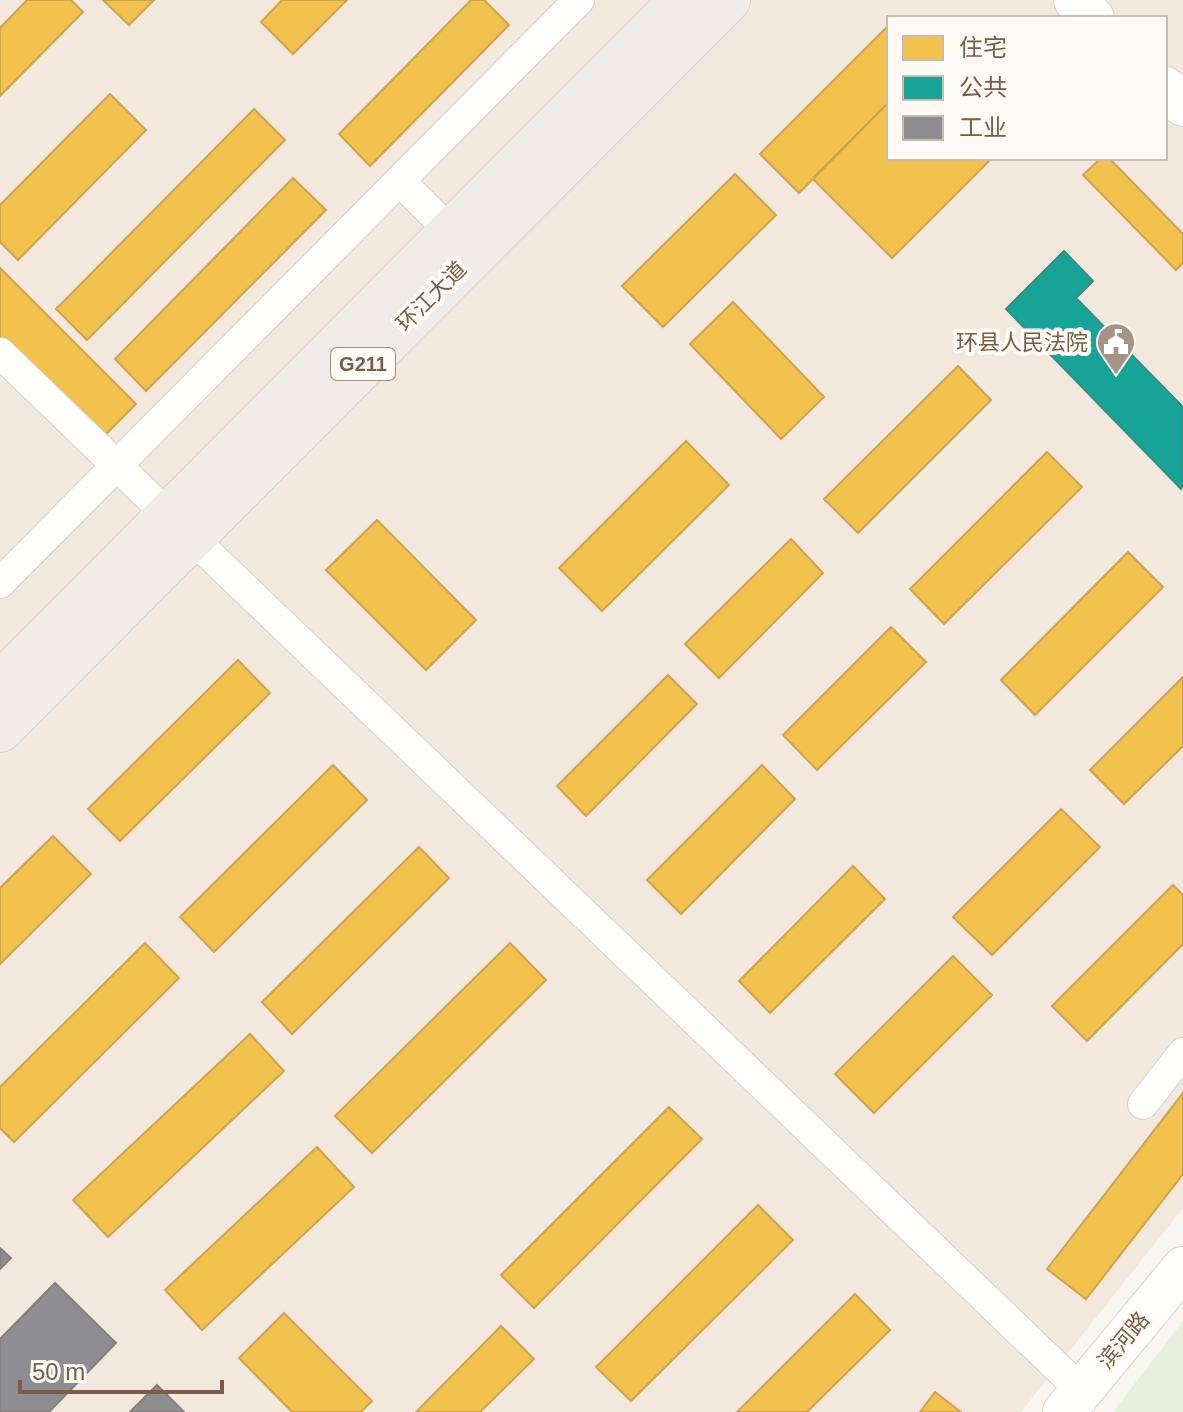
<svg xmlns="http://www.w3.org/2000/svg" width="1183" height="1412" font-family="Arial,'Noto Sans SC',sans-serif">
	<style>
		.residential { fill: #f2e8de; fill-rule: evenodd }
		.green { fill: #e7f0db }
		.homes { fill: #f2c14e; stroke: #cea34e; stroke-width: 2 }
		.public { fill: #17a398; stroke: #358e82; stroke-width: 2 }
		.industry { fill: #8d8d92; stroke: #877e7d; stroke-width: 2 }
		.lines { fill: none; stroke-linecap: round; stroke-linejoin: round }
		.minor-casing { stroke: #d7d1cb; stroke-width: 32 }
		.secondary-casing { stroke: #d9d2cb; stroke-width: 44 }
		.trunk-casing { stroke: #dad1cc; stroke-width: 46 }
		.minor { stroke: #fefefd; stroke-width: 30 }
		.secondary { stroke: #fefefd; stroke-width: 42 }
		.trunk { stroke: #f2ece8; stroke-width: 44 }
		.labels { text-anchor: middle; stroke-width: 8; stroke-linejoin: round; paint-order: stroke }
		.shield { fill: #fffaf3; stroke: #a28b7f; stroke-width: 2 }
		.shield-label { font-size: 20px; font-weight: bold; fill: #7a5c4d }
		.street-label { font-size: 22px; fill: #7a5c4d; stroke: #fffaf3 }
		.poi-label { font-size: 22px; fill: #7a5c4d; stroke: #fffaf3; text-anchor: end }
	</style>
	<rect width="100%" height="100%" fill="#f9f5f0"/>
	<path class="residential" d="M0 0H1183V1208L1021 1412H0ZM889 18H1165V158H889Z"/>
	<path class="green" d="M1183 1321V1412H1113Z"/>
	<g class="homes">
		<path d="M27 0H71L83 12 0 96V28Z"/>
		<path d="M103 0H154L129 25Z"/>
		<path d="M282 0H347L293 54 261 22Z"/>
		<path d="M471 0H484L509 25 370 166 339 134Z"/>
		<path d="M889 25V102L799 193 760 154Z"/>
		<path d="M110 94 146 130 18 260 0 242V205Z"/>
		<path d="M889 102V158H992L892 258 813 179Z"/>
		<path d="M254 109 285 140 87 340 56 309Z"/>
		<path d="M1101 158H1109L1183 234V263L1176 270 1083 175Z"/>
		<path d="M735 174 776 215 663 327 622 286Z"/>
		<path d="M293 178 326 210 146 391 115 359Z"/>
		<path d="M0 268 136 404 100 440 0 340Z"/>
		<path d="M733 302 824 397 781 439 690 344Z"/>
		<path d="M958 366 991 400 858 533 824 499Z"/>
		<path d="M686 441 729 485 602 611 559 568Z"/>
		<path d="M1047 452 1082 487 944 624 910 589Z"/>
		<path d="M377 520 476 620 426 670 326 570Z"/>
		<path d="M791 539 823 573 719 678 685 644Z"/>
		<path d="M1128 552 1163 587 1035 715 1001 680Z"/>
		<path d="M891 627 926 662 817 770 783 735Z"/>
		<path d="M238 660 270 693 120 841 88 809Z"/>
		<path d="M668 675 697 704 586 816 557 786Z"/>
		<path d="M1183 677V746L1124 804 1090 770Z"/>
		<path d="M333 765 367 800 214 952 180 917Z"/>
		<path d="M762 765 795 799 681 914 647 880Z"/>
		<path d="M1061 809 1100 847 992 955 953 917Z"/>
		<path d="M53 836 91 874 0 964V888Z"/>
		<path d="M419 847 449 878 292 1034 262 1002Z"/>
		<path d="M853 866 885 899 770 1013 739 981Z"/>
		<path d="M1173 885 1183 895V944L1087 1041 1052 1006Z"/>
		<path d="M145 943 179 978 14 1142 0 1128V1087Z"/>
		<path d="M510 943 546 980 372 1153 335 1116Z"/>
		<path d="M953 956 992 995 874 1113 835 1074Z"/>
		<path d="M250 1034 284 1071 108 1237 73 1200Z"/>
		<path d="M1183 1093V1174L1086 1299 1047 1269Z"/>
		<path d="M669 1107 702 1139 534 1308 501 1275Z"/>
		<path d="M317 1147 354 1187 202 1330 165 1290Z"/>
		<path d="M758 1205 793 1240 631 1401 596 1367Z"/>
		<path d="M855 1294 890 1330 807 1412H737Z"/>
		<path d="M284 1313 372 1401 361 1412H292L239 1358Z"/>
		<path d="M501 1326 534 1359 480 1412H416Z"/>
		<path d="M935 1392 961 1412H920Z"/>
	</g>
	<path class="public" d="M1064 251 1093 281 1076 298 1183 407V486L1181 489 1006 309Z"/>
	<g class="industry">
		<path d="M0 1248 11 1258 0 1269Z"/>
		<path d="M55 1283 116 1343 49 1412H0V1339Z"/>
		<path d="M157 1385 184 1412H130Z"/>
	</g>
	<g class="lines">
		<g class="minor-casing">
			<g id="minor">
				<path d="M400 181 450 231"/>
				<path d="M0 353 168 515"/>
				<path d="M191 537 1081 1390"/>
				<path d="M0 583 579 0"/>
				<path d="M1143 1104 1183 1053"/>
			</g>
		</g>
		<g class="secondary-casing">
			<g id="secondary">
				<path d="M1075 0 1093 18"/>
				<path d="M1165 88 1183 105"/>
				<path d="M1064 1412 1183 1268"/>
			</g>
		</g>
		<g class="trunk-casing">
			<g id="trunk">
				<path d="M0 684 682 0"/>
				<path d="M0 730 728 0"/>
			</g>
		</g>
		<use href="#minor" class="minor"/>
		<use href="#secondary" class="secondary"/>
		<use href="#trunk" class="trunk"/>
	</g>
	<defs>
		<g id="civic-pin" transform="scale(2)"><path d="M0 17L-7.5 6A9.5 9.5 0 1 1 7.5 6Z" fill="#a69286" stroke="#fffaf3"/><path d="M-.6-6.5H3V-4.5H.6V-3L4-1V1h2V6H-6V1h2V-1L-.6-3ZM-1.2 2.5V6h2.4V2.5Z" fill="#fff"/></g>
	</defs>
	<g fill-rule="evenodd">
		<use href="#civic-pin" x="1116" y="342"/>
	</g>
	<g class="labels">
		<rect class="shield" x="331" y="348" width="64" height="32" rx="6"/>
		<g class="shield-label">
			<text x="363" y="371">G211</text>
		</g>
		<g class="street-label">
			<text transform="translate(431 296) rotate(-45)" y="8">环江大道</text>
			<text transform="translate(1123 1340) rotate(-50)" y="8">滨河路</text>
		</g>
		<g class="poi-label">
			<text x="1088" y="350">环县人民法院</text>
		</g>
	</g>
	<rect x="887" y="16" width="280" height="144" fill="#fffaf3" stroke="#cabbb1" stroke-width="2"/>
	<rect x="903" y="36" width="40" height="24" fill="#f2c14e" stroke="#cabbb1" stroke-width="2"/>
	<text x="959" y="56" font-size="24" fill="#7a5c4d">住宅</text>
	<rect x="903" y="76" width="40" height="24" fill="#17a398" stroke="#cabbb1" stroke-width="2"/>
	<text x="959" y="96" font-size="24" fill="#7a5c4d">公共</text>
	<rect x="903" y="116" width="40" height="24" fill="#8d8d92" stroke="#cabbb1" stroke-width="2"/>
	<text x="959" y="136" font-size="24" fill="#7a5c4d">工业</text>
	<path d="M20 1380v12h202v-12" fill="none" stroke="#7a5c4d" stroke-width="4"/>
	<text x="32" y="1380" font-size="24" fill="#7a5c4d" stroke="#fffaf3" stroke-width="6" paint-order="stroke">50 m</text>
</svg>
